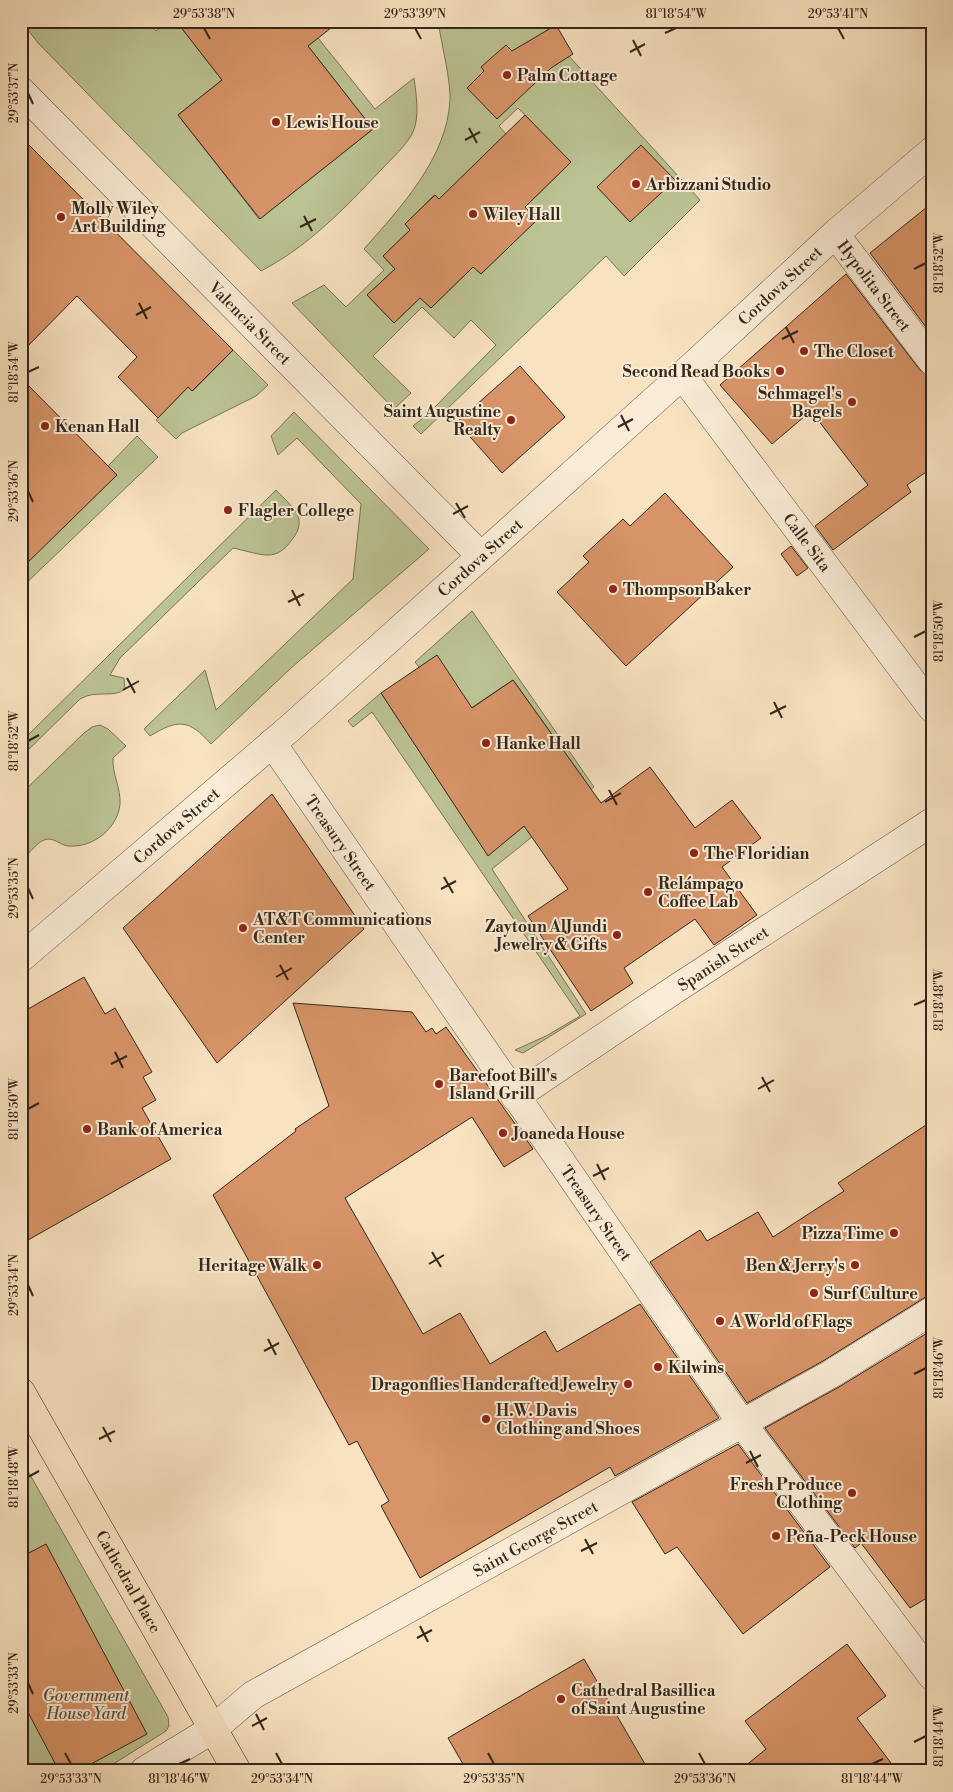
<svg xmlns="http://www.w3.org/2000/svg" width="953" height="1792" font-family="'Libre Bodoni',serif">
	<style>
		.green { fill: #bcc393; stroke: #787457; fill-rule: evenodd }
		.building { fill: #d79468; stroke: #33261b }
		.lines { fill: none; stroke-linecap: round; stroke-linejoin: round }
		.minor-casing { stroke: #645544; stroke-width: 29 }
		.major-casing { stroke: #33261b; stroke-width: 29 }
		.minor { stroke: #faecd6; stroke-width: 28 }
		.major { stroke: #f8e2c0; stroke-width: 28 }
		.ticks { fill: none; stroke: #33261b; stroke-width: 2 }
		.poi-dot { fill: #8f2418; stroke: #faecd6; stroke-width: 2 }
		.labels { text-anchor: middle; stroke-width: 4; stroke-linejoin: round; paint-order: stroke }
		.poi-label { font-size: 16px; font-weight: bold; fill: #33261b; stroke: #faecd6; text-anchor: start }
		.street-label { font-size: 16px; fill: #33261b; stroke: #faecd6 }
		.park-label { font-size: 16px; font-style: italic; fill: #554d39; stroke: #faecd6 }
		.neatline { fill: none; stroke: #33261b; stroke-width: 2 }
		.ticks-label { font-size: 12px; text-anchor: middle; fill: #33261b }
	</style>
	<rect width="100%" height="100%" fill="#f8e2c0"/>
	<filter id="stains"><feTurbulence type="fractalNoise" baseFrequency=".004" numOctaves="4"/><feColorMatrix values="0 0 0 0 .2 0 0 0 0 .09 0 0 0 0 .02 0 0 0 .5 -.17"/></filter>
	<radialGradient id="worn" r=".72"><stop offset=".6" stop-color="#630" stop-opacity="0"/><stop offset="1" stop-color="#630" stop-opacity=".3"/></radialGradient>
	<g class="green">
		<path d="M21 21H148L156 31 169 21H176L222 80 178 115 259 219 373 129 308 46 318 38 375 109 414 78C416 94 420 116 413 132 407 145 391 159 381 170 345 208 309 246 261 271L39 44Z"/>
		<path d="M438 21H559L547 32 700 200 624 276 606 256 421 434 413 426 430 412 496 345 471 320 454 338 422 307 373 356 411 393 394 409 292 303 324 285 346 307 384 270 364 249C401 207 447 158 450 100 451 81 441 42 438 21ZM518 108 557 148 559 174 525 207 536 220 481 274 473 267 431 308 420 298 394 323 367 295 395 269 383 256 410 230 405 224 434 195 439 199 506 134 499 126Z"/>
		<path d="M233 350 268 385 256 396 182 433 176 439 156 420 188 387 193 391Z"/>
		<path d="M294 412 429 549 291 668 211 744C189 719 178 719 150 736L144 729 205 670 216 710 353 579 361 504 297 438 278 455 271 436Z"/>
		<path d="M137 436 158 457 21 588V567L117 475 108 466Z"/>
		<path d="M276 490C292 507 310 518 291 541 285 549 278 555 268 555 257 555 244 550 233 548L120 658 110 675 124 678 125 689C113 699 97 689 80 699L21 757V742Z"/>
		<path d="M472 611 594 787 492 869 586 1014 523 1053 515 1050 546 1036 580 1016 372 712 353 727 348 721 381 693 488 855 584 779 513 680 471 708 419 667 415 662Z"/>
		<path d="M100 725 108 729 126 746 113 758C112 774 121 788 120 804 118 828 93 848 69 846 62 846 56 839 48 839 39 840 32 850 27 855L21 848V794L84 733 92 727Z"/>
		<path d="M21 1459 168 1717 169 1726 166 1731 102 1771H21Z"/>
	</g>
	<g class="building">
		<path d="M176 21H340L308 46 373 129 260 219 178 115 222 80Z"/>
		<path d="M556 25 573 54 551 68 497 119 467 88 484 71 481 67 506 45 512 51Z"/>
		<path d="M525 115 571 162 525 207 537 220 481 274 473 267 431 308 420 298 394 323 367 295 395 269 383 256 410 230 405 224 435 195 439 199Z"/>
		<path d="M21 137 233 350 192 391 188 387 158 418 118 377 137 357 77 296 21 353Z"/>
		<path d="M641 145 675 180 630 222 597 187Z"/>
		<path d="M932 203V335L870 253Z"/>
		<path d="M846 274 920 370 932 376V468L907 485 911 492 833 550 815 526 868 485 811 411 772 444 720 385Z"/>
		<path d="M520 366 565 417 502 473 457 422Z"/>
		<path d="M21 378 117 475 21 569Z"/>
		<path d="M665 493 733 567 626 666 557 592 589 562 583 556 623 519 630 526Z"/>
		<path d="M791 546 808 568 797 576 781 554Z"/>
		<path d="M437 655 472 708 513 680 601 803 650 767 695 828 732 800 761 838 722 867 757 915 714 945 695 919 624 968 633 983 591 1011 528 916 568 889 524 826 488 856 381 693Z"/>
		<path d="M272 794 364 929 217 1063 123 928Z"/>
		<path d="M84 977 105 1014 115 1008 152 1072 143 1077 156 1100 142 1108 171 1159 21 1244V1013Z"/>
		<path d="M293 1003 412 1012 426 1032 432 1028 436 1034 446 1027 533 1149 504 1167 472 1117 345 1198 423 1334 460 1313 490 1364 545 1331 557 1352 640 1304 719 1418 615 1476 610 1467 420 1578 381 1506 389 1501 357 1441 349 1445 213 1195 296 1131 295 1129 329 1106Z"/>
		<path d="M932 1121V1295L924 1298 823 1361 747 1403 650 1262 700 1230 707 1241 758 1212 773 1237 844 1191 838 1183Z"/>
		<path d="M932 1330V1595L910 1608 861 1543 855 1548 765 1428 839 1387Z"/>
		<path d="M738 1444 830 1567 743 1634 677 1547 665 1554 632 1502Z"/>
		<path d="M46 1544 147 1734 78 1771H59L21 1699V1557Z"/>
		<path d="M847 1644 886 1696 857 1718 897 1771H739L766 1749 745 1721Z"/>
		<path d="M584 1659 649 1771H467L448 1738Z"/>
	</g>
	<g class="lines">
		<g class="minor-casing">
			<g id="minor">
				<path id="s1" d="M21 91 480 555"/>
				<path id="s2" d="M835 234 932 361"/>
				<path id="s3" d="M682 375 932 708"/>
				<path id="s4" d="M272 743 741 1422 932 1676"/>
				<path id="s5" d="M21 958 289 729 697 362 835 234 932 151"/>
				<path id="s6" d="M515 1097 674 990 932 822"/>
				<path id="s7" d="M144 1771 213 1729 253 1695 831 1374 932 1311"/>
			</g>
		</g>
		<g class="major-casing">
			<g id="major">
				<path id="s8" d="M21 1392 237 1771"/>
			</g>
		</g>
		<use href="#minor" class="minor"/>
		<use href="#major" class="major"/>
	</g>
	<path class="ticks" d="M204 28 210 39M415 28 421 39M838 28 844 39M665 33 676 28M633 40 641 56M630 52 645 44M28 93 33 104M469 128 477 143M465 140 480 132M304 216 312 231M300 227 316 219M914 269 926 263M139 303 147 319M136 315 151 307M786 327 794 343M782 339 798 331M28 372 39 367M621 415 629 431M618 427 633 419M28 491 33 502M456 503 465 518M453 514 468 506M292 590 300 606M288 602 304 594M914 637 926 631M127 678 135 693M123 690 139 681M774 702 782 718M770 714 786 706M28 741 39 735M609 790 617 805M605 802 621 793M444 877 453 893M28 888 33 899M441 889 456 881M280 965 288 980M276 977 292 968M914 1005 926 1000M115 1052 123 1068M111 1064 127 1056M762 1077 770 1092M758 1089 774 1080M28 1109 39 1103M597 1164 605 1180M593 1176 609 1168M432 1252 441 1267M429 1264 444 1255M28 1285 33 1296M268 1339 276 1355M264 1351 279 1343M914 1374 926 1368M103 1427 111 1442M99 1439 115 1431M750 1451 758 1467M746 1463 761 1455M28 1477 39 1471M585 1539 593 1554M581 1551 597 1543M420 1626 428 1642M417 1638 432 1630M28 1683 33 1694M256 1714 264 1730M252 1726 267 1718M914 1742 926 1736M65 1753 71 1764M276 1753 282 1764M488 1753 494 1764M699 1753 705 1764M179 1764 190 1759M872 1764 883 1759"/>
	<g class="poi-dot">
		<circle cx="507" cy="75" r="5"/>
		<circle cx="276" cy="122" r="5"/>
		<circle cx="636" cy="184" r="5"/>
		<circle cx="473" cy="214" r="5"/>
		<circle cx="61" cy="217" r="5"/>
		<circle cx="804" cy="351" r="5"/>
		<circle cx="780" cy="371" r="5"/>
		<circle cx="852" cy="402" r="5"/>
		<circle cx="511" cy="420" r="5"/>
		<circle cx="45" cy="426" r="5"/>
		<circle cx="228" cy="510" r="5"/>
		<circle cx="613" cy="589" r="5"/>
		<circle cx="486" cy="743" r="5"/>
		<circle cx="694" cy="853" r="5"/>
		<circle cx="648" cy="892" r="5"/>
		<circle cx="243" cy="928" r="5"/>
		<circle cx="617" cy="935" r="5"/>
		<circle cx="439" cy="1084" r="5"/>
		<circle cx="87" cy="1129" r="5"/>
		<circle cx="503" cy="1133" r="5"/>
		<circle cx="894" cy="1233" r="5"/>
		<circle cx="317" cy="1265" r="5"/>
		<circle cx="855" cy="1265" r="5"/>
		<circle cx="814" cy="1293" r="5"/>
		<circle cx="720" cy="1321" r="5"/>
		<circle cx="658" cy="1367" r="5"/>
		<circle cx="628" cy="1384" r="5"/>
		<circle cx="486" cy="1419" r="5"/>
		<circle cx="852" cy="1493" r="5"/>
		<circle cx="776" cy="1536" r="5"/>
		<circle cx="561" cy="1699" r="5"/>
	</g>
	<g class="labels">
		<g class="poi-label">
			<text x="517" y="81">Palm Cottage</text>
			<text x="286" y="128">Lewis House</text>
			<text x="646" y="190">Arbizzani Studio</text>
			<text x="71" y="214">Molly Wiley<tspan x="71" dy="18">Art Building</tspan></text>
			<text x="483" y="220">Wiley Hall</text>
			<text x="814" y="357">The Closet</text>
			<text x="770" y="377" text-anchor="end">Second Read Books</text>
			<text x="842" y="399" text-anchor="end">Schmagel's<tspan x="842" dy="18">Bagels</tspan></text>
			<text x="501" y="417" text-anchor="end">Saint Augustine<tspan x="501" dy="18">Realty</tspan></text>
			<text x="55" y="432">Kenan Hall</text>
			<text x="238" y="516">Flagler College</text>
			<text x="623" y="595">ThompsonBaker</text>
			<text x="496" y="749">Hanke Hall</text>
			<text x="704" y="859">The Floridian</text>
			<text x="658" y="889">Relámpago<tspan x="658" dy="18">Coffee Lab</tspan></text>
			<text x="253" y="925">AT&amp;T Communications<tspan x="253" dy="18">Center</tspan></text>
			<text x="607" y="932" text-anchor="end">Zaytoun AlJundi<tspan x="607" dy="18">Jewelry &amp; Gifts</tspan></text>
			<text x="449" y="1081">Barefoot Bill's<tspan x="449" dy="18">Island Grill</tspan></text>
			<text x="97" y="1135">Bank of America</text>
			<text x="513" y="1139">Joaneda House</text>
			<text x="884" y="1239" text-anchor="end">Pizza Time</text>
			<text x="307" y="1271" text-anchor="end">Heritage Walk</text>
			<text x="845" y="1271" text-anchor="end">Ben &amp; Jerry's</text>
			<text x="824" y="1299">Surf Culture</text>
			<text x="730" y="1327">A World of Flags</text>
			<text x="668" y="1373">Kilwins</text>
			<text x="618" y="1390" text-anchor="end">Dragonflies Handcrafted Jewelry</text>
			<text x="496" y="1416">H.W. Davis<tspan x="496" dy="18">Clothing and Shoes</tspan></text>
			<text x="842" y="1490" text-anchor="end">Fresh Produce<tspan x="842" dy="18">Clothing</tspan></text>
			<text x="786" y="1542">Peña-Peck House</text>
			<text x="571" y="1696">Cathedral Basillica<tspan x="571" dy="18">of Saint Augustine</tspan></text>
		</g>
		<g class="street-label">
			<text dy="6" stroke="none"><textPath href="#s5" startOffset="1014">Cordova Street</textPath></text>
			<text dy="6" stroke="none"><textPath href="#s2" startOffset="65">Hypolita Street</textPath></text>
			<text dy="6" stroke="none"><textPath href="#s1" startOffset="326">Valencia Street</textPath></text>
			<text dy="6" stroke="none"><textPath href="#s3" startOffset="209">Calle Sita</textPath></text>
			<text dy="6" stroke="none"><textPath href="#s5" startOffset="609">Cordova Street</textPath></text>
			<text dy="6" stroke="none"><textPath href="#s5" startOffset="204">Cordova Street</textPath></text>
			<text dy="6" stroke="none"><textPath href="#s4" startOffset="121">Treasury Street</textPath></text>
			<text dy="6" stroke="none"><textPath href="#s6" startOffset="250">Spanish Street</textPath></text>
			<text dy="6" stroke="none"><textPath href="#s4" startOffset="571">Treasury Street</textPath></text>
			<text dy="6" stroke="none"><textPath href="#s7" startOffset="456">Saint George Street</textPath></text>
			<text dy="6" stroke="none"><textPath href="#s8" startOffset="218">Cathedral Place</textPath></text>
		</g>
		<g class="park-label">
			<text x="86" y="1701">Government<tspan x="86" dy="18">House Yard</tspan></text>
		</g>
	</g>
	<rect width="953" height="1792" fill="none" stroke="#f8e2c0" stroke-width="55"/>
	<rect x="28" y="28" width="898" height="1736" class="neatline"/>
	<g class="ticks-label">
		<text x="204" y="18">29°53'38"N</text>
		<text x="415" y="18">29°53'39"N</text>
		<text x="676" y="18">81°18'54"W</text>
		<text x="838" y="18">29°53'41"N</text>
		<text transform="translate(14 93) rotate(-90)" y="4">29°53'37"N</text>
		<text transform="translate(939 263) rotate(-90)" y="4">81°18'52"W</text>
		<text transform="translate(14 372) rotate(-90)" y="4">81°18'54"W</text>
		<text transform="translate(14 491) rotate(-90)" y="4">29°53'36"N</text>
		<text transform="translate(939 631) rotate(-90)" y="4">81°18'50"W</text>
		<text transform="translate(14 741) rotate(-90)" y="4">81°18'52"W</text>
		<text transform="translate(14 888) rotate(-90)" y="4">29°53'35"N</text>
		<text transform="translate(939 1000) rotate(-90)" y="4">81°18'48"W</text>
		<text transform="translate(14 1109) rotate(-90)" y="4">81°18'50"W</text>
		<text transform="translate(14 1285) rotate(-90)" y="4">29°53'34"N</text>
		<text transform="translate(939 1368) rotate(-90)" y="4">81°18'46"W</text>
		<text transform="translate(14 1477) rotate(-90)" y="4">81°18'48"W</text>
		<text transform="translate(14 1683) rotate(-90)" y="4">29°53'33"N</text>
		<text transform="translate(939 1736) rotate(-90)" y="4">81°18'44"W</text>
		<text x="71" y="1783">29°53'33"N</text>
		<text x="179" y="1783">81°18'46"W</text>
		<text x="282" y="1783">29°53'34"N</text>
		<text x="494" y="1783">29°53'35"N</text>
		<text x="705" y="1783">29°53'36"N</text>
		<text x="872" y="1783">81°18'44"W</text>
	</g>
	<rect width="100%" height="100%" filter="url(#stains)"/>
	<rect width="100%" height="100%" fill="url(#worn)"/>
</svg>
